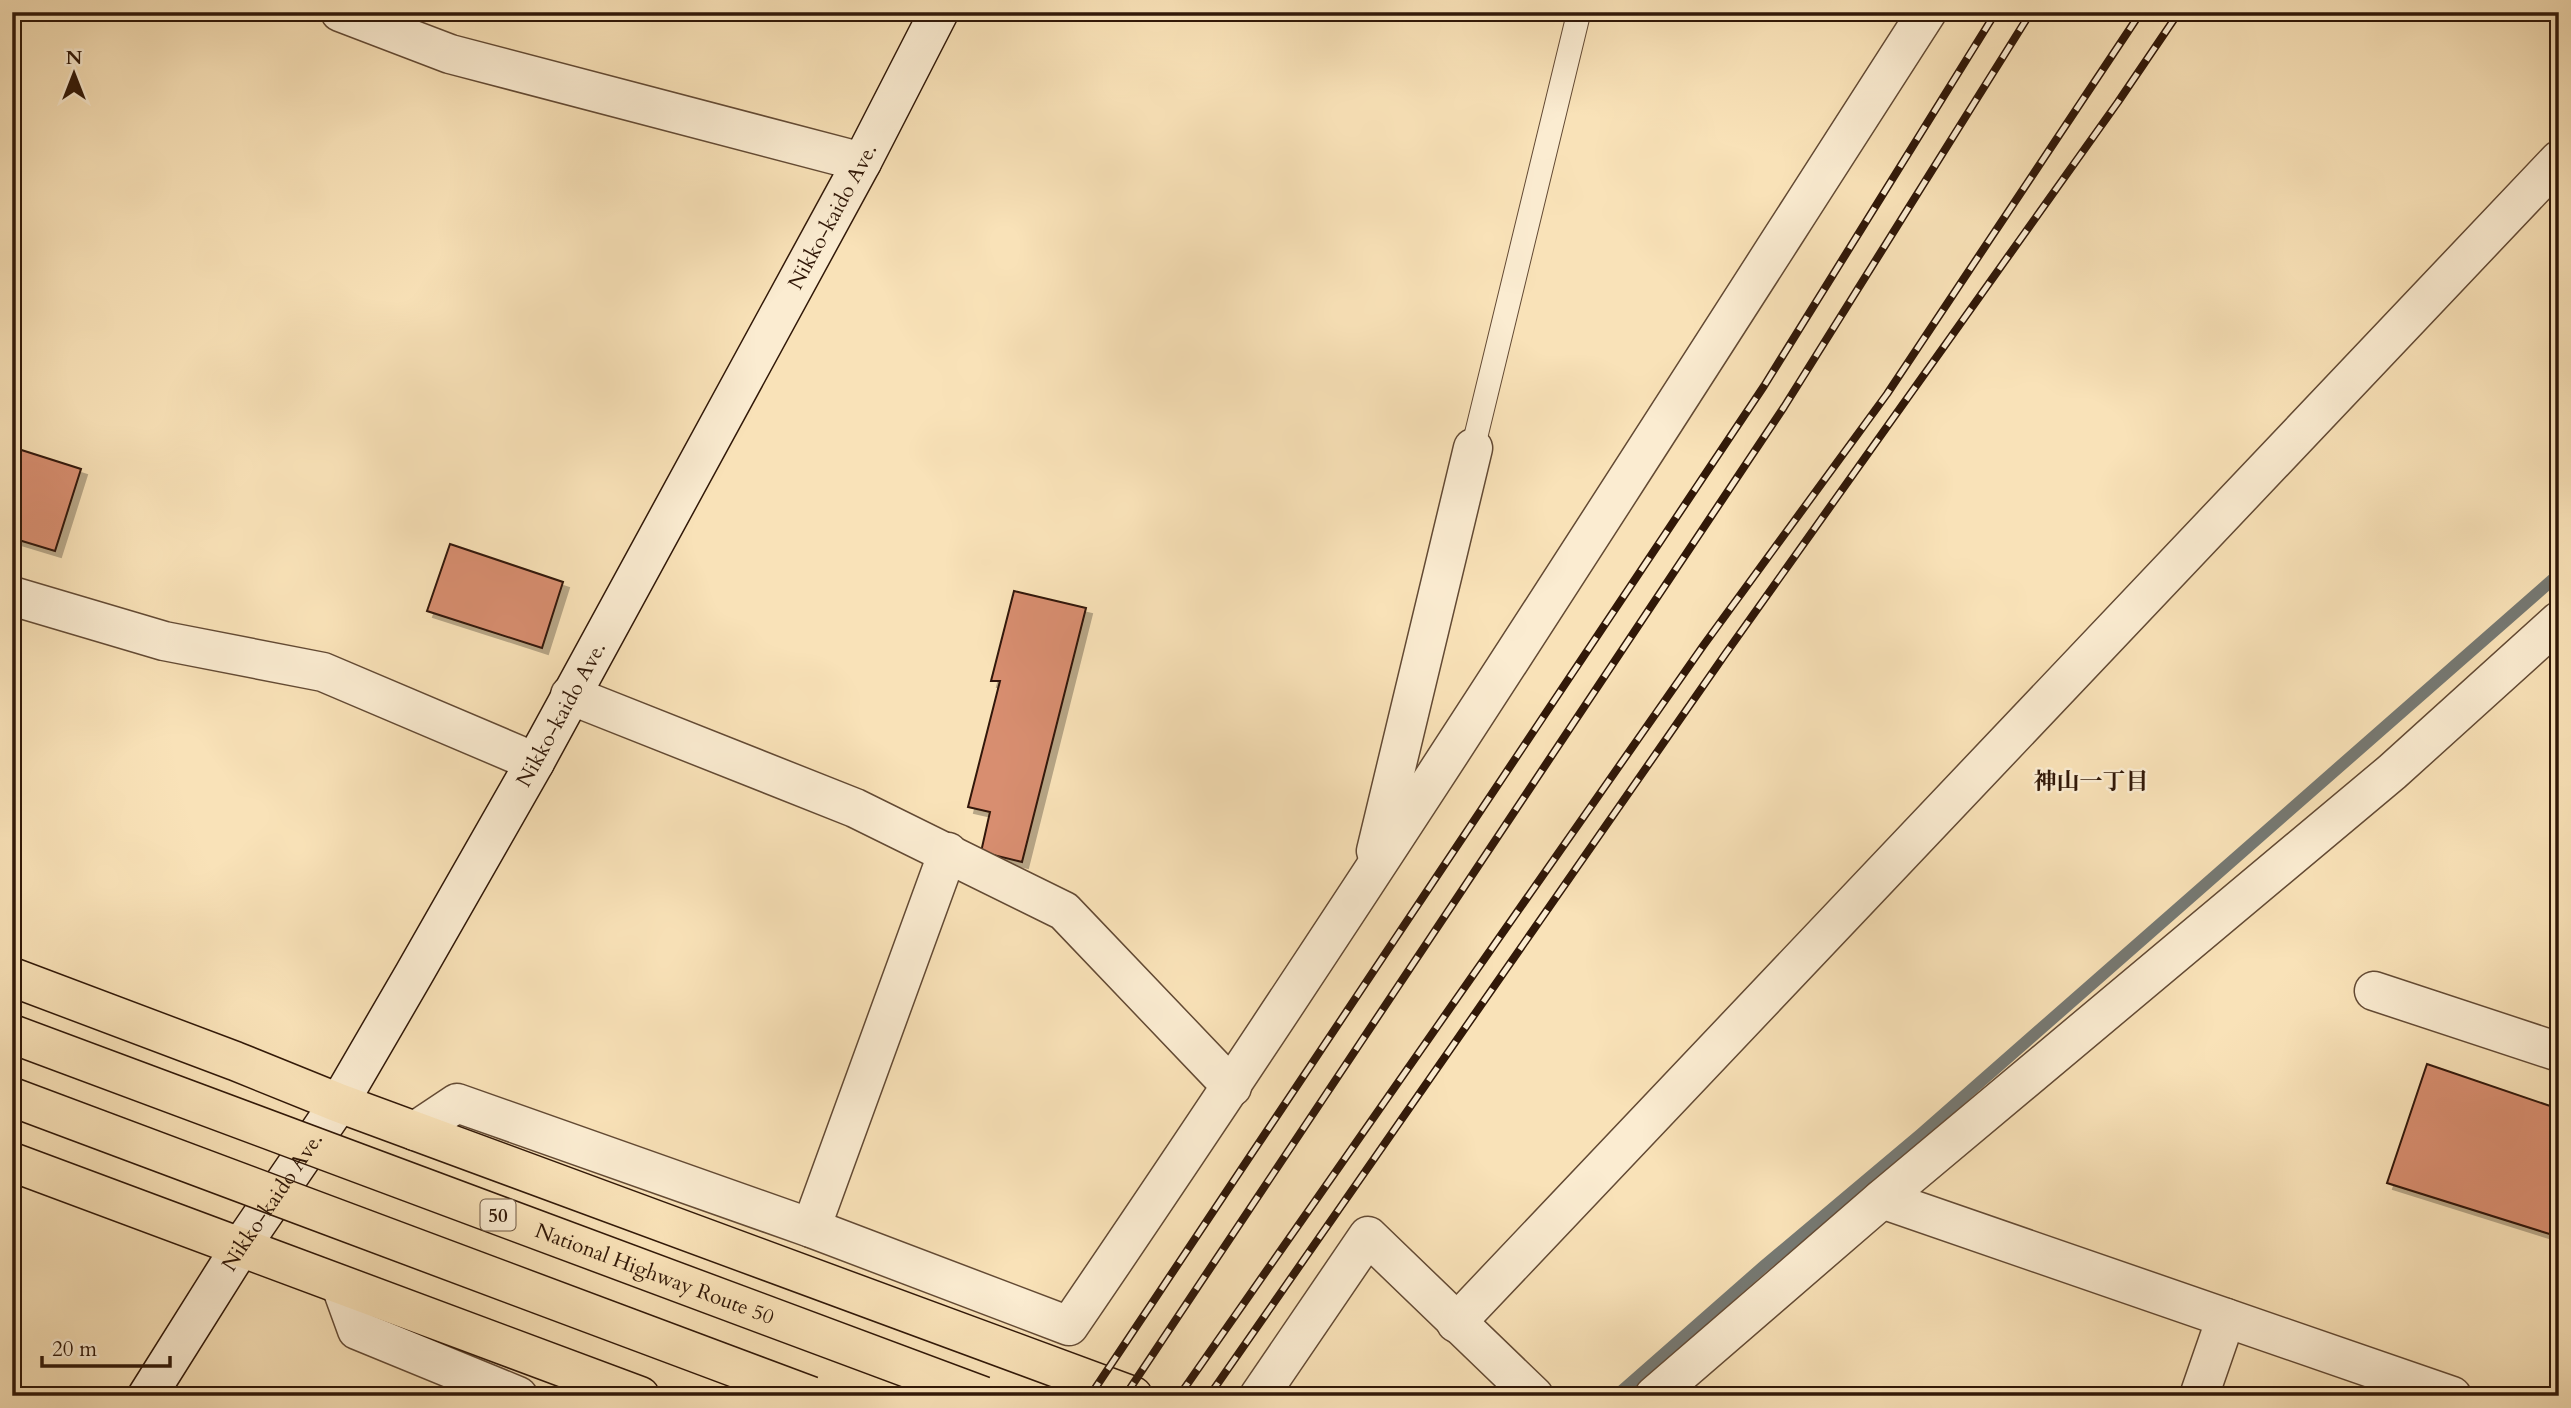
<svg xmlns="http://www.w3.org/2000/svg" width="2571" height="1408" font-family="Cardo,'Noto Serif JP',serif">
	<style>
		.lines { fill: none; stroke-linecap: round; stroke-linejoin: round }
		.stream { stroke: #767973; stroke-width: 12 }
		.building { fill: #d88e70; stroke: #311808; stroke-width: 2; filter: url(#shadow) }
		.lane-casing { stroke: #634a34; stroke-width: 25 }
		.street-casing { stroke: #634a34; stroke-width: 41 }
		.secondary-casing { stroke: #311808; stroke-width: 41 }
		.highway-casing { stroke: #311808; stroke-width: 41 }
		.lane { stroke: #fbecd1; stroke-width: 23 }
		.street { stroke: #fbecd1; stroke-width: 38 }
		.secondary { stroke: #fbecd1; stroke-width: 38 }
		.highway { stroke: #f9e2b8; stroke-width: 38 }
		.rail-casing { stroke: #311808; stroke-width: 8 }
		.rail { stroke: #fbecd1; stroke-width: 5; stroke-dasharray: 16; stroke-linecap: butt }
		.highway-bridge-casing { stroke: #311808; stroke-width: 41; stroke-linecap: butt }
		.highway-bridge { stroke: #f9e2b8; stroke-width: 38 }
		.labels { text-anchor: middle; stroke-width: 5; stroke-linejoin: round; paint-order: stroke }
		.shield { fill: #fbecd1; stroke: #6e5844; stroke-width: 2 }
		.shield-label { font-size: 19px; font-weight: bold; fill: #311808 }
		.street-label { font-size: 21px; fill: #311808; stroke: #fbecd1 }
		.neighbourhood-label { font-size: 23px; font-weight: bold; fill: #311808; stroke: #fbecd1 }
	</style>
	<defs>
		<filter id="shadow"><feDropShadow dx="6" dy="6" stdDeviation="0" flood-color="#0004"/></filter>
	</defs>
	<rect width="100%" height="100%" fill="#f9e2b8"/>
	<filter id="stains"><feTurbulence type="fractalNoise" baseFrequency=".00286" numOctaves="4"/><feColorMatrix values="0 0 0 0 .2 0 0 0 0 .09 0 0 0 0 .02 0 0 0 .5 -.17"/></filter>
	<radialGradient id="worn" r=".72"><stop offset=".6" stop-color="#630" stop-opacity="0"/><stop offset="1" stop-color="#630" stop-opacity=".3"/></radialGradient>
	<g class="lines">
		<path class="stream" d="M1616 1396 1764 1266 1921 1134 2559 574"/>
	</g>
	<g class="building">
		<path d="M12 447 81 469 55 551 12 538Z"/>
		<path d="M450 544 563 582 542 648 427 611Z"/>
		<path d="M1014 591 1086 608 1022 862 981 852 990 812 968 807 1000 681H991Z"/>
		<path d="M2427 1064 2559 1109V1237L2387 1183Z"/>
		<path d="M15 1384 34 1396H12Z"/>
	</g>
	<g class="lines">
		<g class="lane-casing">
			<path id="lane" d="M1473 448 1579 12"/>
		</g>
		<g class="street-casing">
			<g id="street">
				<path d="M340 12 450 54 862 162"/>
				<path d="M12 596 164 641 323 672 535 762"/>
				<path d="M570 695 855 808 1064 911 1232 1087"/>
				<path d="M1376 851 1473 448"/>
				<path d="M2374 991 2559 1052"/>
				<path d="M415 1131 457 1103 811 1228 1069 1326C1364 894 1644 452 1927 12"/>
				<path d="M1882 1199 2452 1396"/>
				<path d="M811 1228 948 852"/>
				<path d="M341 1286 357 1330 518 1396"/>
				<path d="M1456 1323 2559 160"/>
				<path d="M1259 1396 1368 1236 1534 1396"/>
				<path d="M1654 1396 1882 1199 2392 772 2559 621"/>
				<path d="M2199 1396 2226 1318"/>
			</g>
		</g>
		<g class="secondary-casing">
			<g id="secondary">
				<path id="s1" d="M147 1396 240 1248 339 1103 414 974 535 762 862 162 939 12"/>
			</g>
		</g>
		<g class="highway-casing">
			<g id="highway">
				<path d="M12 977 235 1061 339 1103 1133 1396"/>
				<path d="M12 1162 640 1396"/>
			</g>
		</g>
		<use href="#lane" class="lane"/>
		<use href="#street" class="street"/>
		<use href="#secondary" class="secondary"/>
		<use href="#highway" class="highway"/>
		<g class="rail-casing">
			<g id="rail">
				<path d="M1090 1396 1764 386 1996 12"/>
				<path d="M1125 1396 1784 407 2031 12"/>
				<path d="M1179 1396 1703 646 1887 394 2141 12"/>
				<path d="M1209 1396 1726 653 2118 102 2179 12"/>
			</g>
		</g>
		<use href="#rail" class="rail"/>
		<g class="highway-bridge-casing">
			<g id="highway-bridge">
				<path id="s2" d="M12 1034 983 1396"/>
				<path d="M12 1097 811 1396"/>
			</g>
		</g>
		<use href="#highway-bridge" class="highway-bridge"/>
	</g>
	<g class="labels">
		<rect class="shield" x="480.5" y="1199.5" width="35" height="31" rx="5"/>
		<g class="shield-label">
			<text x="498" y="1222">50</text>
		</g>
		<g class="street-label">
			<text dy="7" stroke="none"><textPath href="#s1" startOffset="1365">Nikko-kaido Ave.</textPath></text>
			<text dy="7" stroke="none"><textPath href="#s1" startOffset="798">Nikko-kaido Ave.</textPath></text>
			<text dy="7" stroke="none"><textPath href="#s1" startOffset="231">Nikko-kaido Ave.</textPath></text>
			<text dy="7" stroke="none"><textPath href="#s2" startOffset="686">National Highway Route 50</textPath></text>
		</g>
		<g class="neighbourhood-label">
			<text x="2091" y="789">神山一丁目</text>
		</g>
	</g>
	<rect width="2571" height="1408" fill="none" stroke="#f9e2b8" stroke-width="42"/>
	<rect x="14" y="14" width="2543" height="1380" fill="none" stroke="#311808" stroke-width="3.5"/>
	<rect x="21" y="21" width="2529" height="1366" fill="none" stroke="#311808" stroke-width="2"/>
	<g transform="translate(74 74)" stroke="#fbecd1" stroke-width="5" paint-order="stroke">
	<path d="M0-5L12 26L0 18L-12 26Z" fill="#311808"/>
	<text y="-10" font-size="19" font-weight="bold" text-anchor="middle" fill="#311808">N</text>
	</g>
	<path d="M42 1356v10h128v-10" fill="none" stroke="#311808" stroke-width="3.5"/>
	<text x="52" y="1356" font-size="21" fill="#311808" stroke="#fbecd1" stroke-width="5" paint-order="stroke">20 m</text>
	<rect width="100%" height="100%" filter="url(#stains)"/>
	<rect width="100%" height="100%" fill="url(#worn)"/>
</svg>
